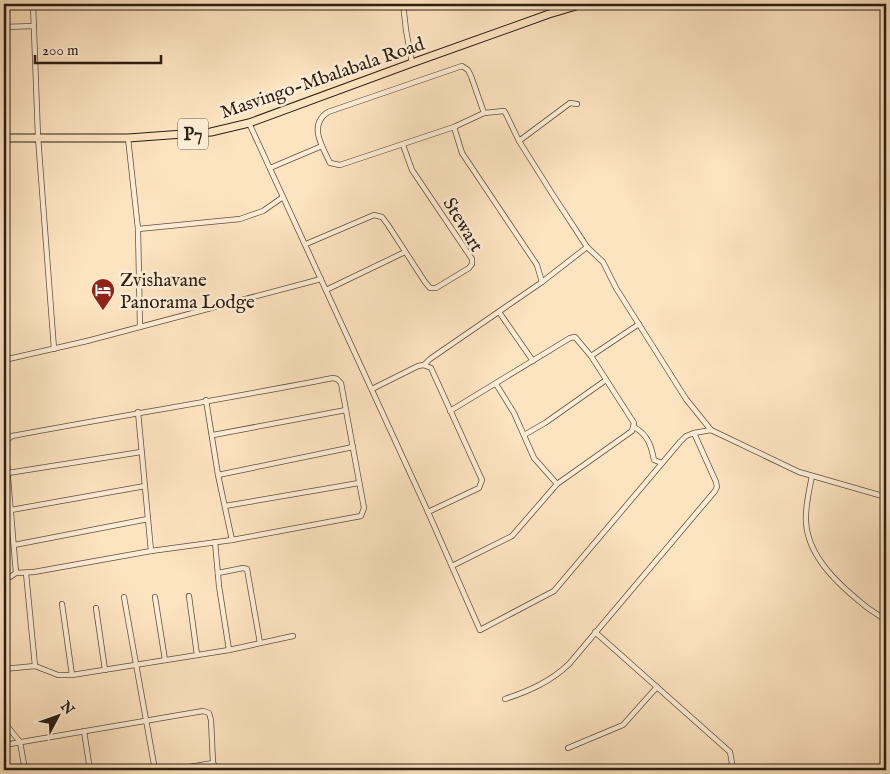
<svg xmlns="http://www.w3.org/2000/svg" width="890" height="774" font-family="'IM FELL English',serif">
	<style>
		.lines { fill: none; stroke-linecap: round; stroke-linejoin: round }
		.minor-casing { stroke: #60503f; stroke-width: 6 }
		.highway-casing { stroke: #2c1e14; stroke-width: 9 }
		.minor { stroke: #feedd6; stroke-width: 4.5 }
		.highway { stroke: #fde4c0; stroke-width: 7 }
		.labels { text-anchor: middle; stroke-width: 5; stroke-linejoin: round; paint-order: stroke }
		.shield { fill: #feedd6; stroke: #6b5c4e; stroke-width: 1 }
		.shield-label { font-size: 18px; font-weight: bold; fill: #2c1e14 }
		.street-label { font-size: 19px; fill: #2c1e14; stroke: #feedd6 }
		.poi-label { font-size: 19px; fill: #2c1e14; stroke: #feedd6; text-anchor: start }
	</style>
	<rect width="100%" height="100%" fill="#fde4c0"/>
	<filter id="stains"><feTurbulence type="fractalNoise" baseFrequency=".004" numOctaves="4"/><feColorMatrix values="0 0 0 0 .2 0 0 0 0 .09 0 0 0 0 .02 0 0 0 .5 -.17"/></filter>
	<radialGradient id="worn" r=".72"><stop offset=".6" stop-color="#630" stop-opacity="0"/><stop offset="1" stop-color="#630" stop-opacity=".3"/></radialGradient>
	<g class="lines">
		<g class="minor-casing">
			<g id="minor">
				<path d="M33 4 38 137 54 349"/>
				<path d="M403 4 406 30 412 63"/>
				<path d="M33 6 57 4"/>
				<path d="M4 27 34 26"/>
				<path d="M462 66 468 70 471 76 484 113 454 127 340 165 330 163C322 146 308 125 328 112Z"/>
				<path d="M484 113 504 111 506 114 519 141 553 195 587 247 603 262 616 288 686 399 711 430"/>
				<path d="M249 123 428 512 480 630 554 591 680 442 686 436 694 433 711 430 799 472 886 497"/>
				<path d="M454 127 462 153 537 265 542 282"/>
				<path d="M128 138 138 229 240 219 263 211 283 197"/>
				<path d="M519 141 570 103 577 104"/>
				<path d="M270 168 322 146"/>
				<path d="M138 229 140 327"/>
				<path d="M306 244 374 215 382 217 388 225 425 282 430 288H436L469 268 472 264V259L412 170 403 145"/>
				<path d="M326 290 405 252"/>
				<path d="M499 312 533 361"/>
				<path d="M591 356 639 324"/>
				<path d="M4 360 87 341 321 279"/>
				<path d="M424 365 430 359 542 282 587 247"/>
				<path d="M372 389 418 366 424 365 431 368 482 480 479 488 428 512"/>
				<path d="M206 400 218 475 232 540"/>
				<path d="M450 411 570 338 575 337 591 356 634 423 632 431 557 484"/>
				<path d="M138 412 151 551"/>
				<path d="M634 427C648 435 651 445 654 460L662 463"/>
				<path d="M213 435 346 410"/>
				<path d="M524 435 545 423 606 380"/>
				<path d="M8 473 141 452"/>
				<path d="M218 475 353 447"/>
				<path d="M812 476C809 491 805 507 806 522 808 557 839 585 864 605 871 611 879 615 886 620"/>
				<path d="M225 506 359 483"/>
				<path d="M11 510 145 486"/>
				<path d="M215 542 219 586 229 650"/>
				<path d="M14 545 148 519"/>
				<path d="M452 566 512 536 557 484 534 458 514 413 496 384"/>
				<path d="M26 573 35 666"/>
				<path d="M218 573 243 568 247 569 260 643"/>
				<path d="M4 577H10L16 573 5 442 12 436C119 416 226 399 333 378L337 379 341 383 364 508 361 516 232 540 151 551 34 572 16 573"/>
				<path d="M189 596 197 655"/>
				<path d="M124 597 155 770"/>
				<path d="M155 597 165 660"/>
				<path d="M62 604 72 675"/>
				<path d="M96 608 105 670"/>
				<path d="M595 632 730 752 732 763 727 770"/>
				<path d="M4 669 35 666 58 675H72L229 650 293 636"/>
				<path d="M505 699C529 691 550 682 569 664L715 491 717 487 716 482 694 433"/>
				<path d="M4 722 20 742 25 770"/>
				<path d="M84 731 90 770"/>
				<path d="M4 745 203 711 209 713 211 720 213 763 218 770"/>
				<path d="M568 748 623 725 657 687"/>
				<path d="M171 770 213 763"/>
			</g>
		</g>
		<g class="highway-casing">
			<path id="highway" d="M4 138H128L211 132 249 123 412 63 549 14 583 4"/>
		</g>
		<use href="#minor" class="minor"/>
		<use href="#highway" class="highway"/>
	</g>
	<defs>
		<g id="hotel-pin" transform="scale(1.25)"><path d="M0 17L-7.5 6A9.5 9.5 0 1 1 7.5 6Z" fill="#8f2418" stroke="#feedd6"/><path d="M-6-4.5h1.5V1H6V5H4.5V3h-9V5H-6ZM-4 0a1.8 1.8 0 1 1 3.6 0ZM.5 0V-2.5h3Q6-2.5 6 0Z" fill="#fff"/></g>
	</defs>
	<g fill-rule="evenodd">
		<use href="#hotel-pin" x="103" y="290"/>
	</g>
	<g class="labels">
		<rect class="shield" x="178" y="118.5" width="30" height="31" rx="4"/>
		<g class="shield-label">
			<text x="193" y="140">P7</text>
		</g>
		<g class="street-label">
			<text transform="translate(322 77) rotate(-19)" y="7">Masvingo-Mbalabala Road</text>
			<text transform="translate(464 224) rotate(59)" y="7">Stewart</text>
		</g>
		<g class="poi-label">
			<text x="120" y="286">Zvishavane<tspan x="120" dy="22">Panorama Lodge</tspan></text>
		</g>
	</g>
	<rect width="890" height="774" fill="none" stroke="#fde4c0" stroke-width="20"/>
	<rect x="5" y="5" width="880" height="764" fill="none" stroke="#2c1e14" stroke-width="2.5"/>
	<rect x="10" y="10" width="870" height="754" fill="none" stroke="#2c1e14"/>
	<g transform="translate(58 716) rotate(49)" stroke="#feedd6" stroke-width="4" paint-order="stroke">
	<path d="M0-4L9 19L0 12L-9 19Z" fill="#2c1e14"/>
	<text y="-8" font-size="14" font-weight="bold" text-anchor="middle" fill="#2c1e14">N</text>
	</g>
	<path d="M35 55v8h126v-8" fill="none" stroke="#2c1e14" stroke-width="2.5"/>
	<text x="42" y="55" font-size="15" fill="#2c1e14" stroke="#feedd6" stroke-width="4" paint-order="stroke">200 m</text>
	<rect width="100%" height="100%" filter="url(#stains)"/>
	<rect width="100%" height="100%" fill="url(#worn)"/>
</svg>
